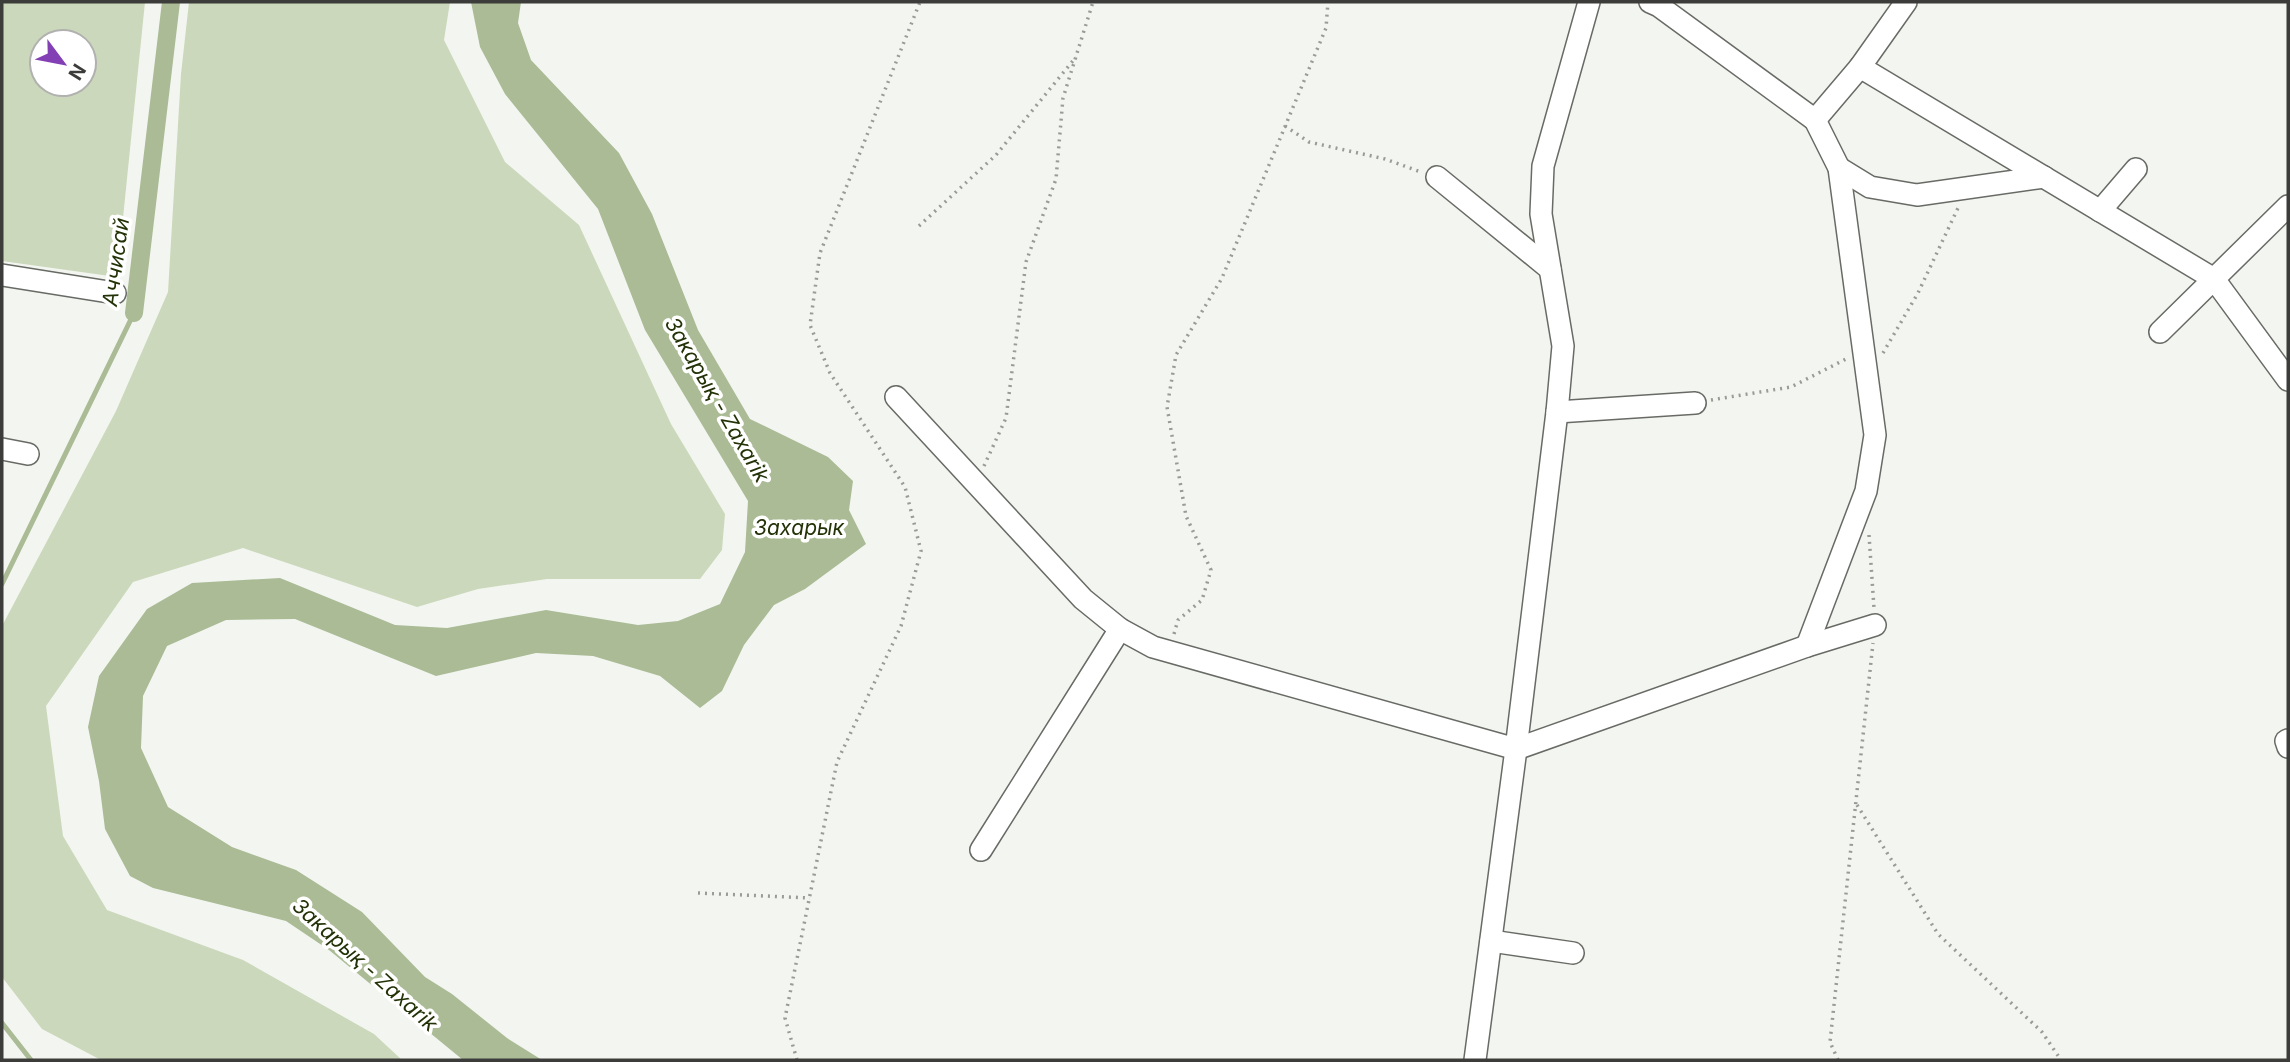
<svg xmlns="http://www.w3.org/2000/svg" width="2290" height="1062" font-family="Inter,sans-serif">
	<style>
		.green { fill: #cbd8bb; fill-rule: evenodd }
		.water { fill: #aabb95 }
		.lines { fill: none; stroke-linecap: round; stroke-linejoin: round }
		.stream { stroke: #aabb95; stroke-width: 5 }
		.canal { stroke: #aabb95; stroke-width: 18 }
		.minor-casing { stroke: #686b65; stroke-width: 24 }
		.path { stroke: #999b97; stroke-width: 3.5; stroke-dasharray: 2 5; stroke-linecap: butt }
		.minor { stroke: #fff; stroke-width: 21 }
		.labels { text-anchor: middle; stroke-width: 7; stroke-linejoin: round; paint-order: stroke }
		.water-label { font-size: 21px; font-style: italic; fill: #233307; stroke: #fff }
	</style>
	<rect width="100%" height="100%" fill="#f3f6f0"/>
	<g class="green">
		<path d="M2 2H145L117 277 2 261ZM42 42H84V84H42Z"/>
		<path d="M189 2H450L444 40 505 162 579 225 671 424 725 514 722 550 700 579H547L478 589 417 607 243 548 133 582 46 706 63 836 107 910 243 960 374 1034 402 1060H101L42 1029 2 977V626L116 411 168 292 181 74Z"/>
	</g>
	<path class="water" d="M471 2H521L518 23 531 60 619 153 652 214 698 330 750 419 828 457 853 481 849 510 866 544 805 589 774 605 744 645 722 691 700 708 660 676 593 656 536 653 436 676 295 619 226 620 167 646 143 696 141 748 168 807 232 847 296 870 362 912 425 977 452 994 507 1038 542 1060H463L329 950 286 921 153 888 130 876 105 829 99 781 88 727 99 676 147 609 192 583 280 578 395 625 447 628 546 610 638 625 678 621 720 604 745 552 748 501 645 330 598 209 505 94 480 47Z"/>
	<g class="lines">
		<g class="stream">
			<path d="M2 584 134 313"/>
			<path d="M2 1023 31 1060"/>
		</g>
		<path class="canal" d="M134 313 171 2"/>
		<g class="minor-casing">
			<g id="minor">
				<path d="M1650 2 1659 6 1815 120 1860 67 1906 2"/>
				<path d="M1860 67 2214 279 2288 380"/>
				<path d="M1839 168 1870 187 1917 195 2044 177"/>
				<path d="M1437 177 1550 269"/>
				<path d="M2100 211 2136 169"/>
				<path d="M2 275 115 293"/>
				<path d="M2160 332 2288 206"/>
				<path d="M896 397 1083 599 1120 629 1153 647 1516 749 1807 646 1875 625"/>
				<path d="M1557 412 1695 403"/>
				<path d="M2 449 28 454"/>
				<path d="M1807 646 1866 491 1875 435 1839 168 1815 120"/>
				<path d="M2288 740 2286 741 2288 747"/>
				<path d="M981 850 1120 629"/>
				<path d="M1491 941 1573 953"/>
				<path d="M1475 1060 1516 749 1557 412 1563 346 1541 214 1543 166 1589 2"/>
			</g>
		</g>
		<g class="path">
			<path d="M1285 126 1309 142 1385 159 1421 172"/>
			<path d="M919 226 996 155 1076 57"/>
			<path d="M1883 353 1918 293 1958 208"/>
			<path d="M1711 400 1791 387 1846 359"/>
			<path d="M984 466 1006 418 1026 262 1056 179 1063 98 1093 2"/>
			<path d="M1869 535 1874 608"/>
			<path d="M1174 634 1178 620 1202 600 1211 570 1186 516 1167 407 1176 355 1222 278 1326 28 1328 2"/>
			<path d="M1857 805 1938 934 2042 1032 2061 1060"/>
			<path d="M698 893 810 898"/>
			<path d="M797 1060 785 1018 837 762 901 626 921 551 905 487 830 373 810 325 820 253 920 2"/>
			<path d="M1838 1060 1830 1042 1873 643"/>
		</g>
		<use href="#minor" class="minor"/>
	</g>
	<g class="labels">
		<g class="water-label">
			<text transform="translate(116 262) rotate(-82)" y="7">Аччисай</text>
			<text transform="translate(717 400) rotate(60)" y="7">Закарық - Zaxarik</text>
			<text x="799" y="535">Захарык</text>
			<text transform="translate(365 965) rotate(42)" y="7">Закарық - Zaxarik</text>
		</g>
	</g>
	<rect width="2290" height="1062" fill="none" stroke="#3c3d3a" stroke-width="7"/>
	<g transform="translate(63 63) rotate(122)"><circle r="33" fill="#ffffff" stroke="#b1b1b0" stroke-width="2"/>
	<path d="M0-5L12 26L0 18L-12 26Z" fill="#8340b4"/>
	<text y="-10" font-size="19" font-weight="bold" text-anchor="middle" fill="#3c3d3a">N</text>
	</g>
</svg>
